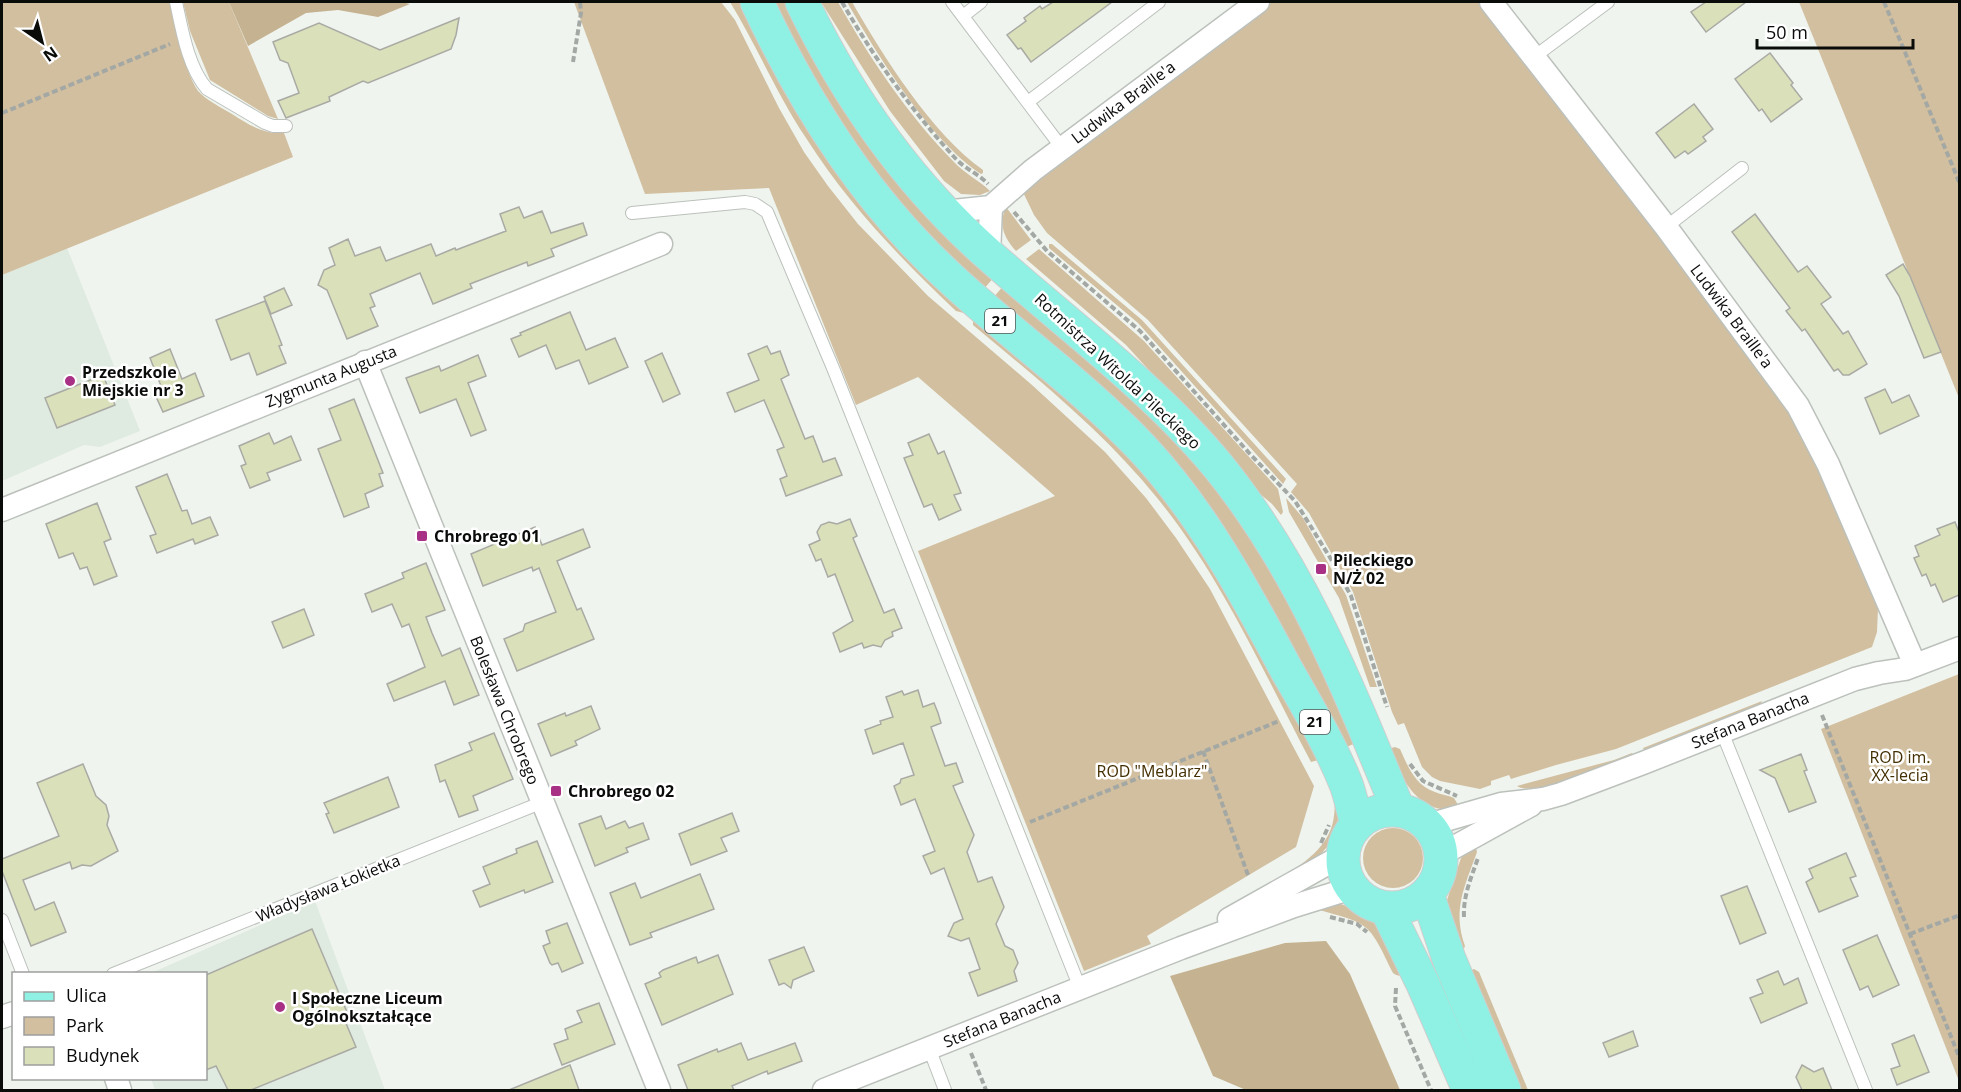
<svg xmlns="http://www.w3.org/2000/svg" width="1961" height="1092" font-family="'Open Sans',sans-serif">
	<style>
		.built { fill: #dfeae0 }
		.green { fill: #d2bf9f }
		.forest { fill: #c5b290 }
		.building { fill: #dae0ba; stroke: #a9aaa4; stroke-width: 1.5 }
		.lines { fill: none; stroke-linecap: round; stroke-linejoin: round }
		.service-casing { stroke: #bcc1bc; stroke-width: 14 }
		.minor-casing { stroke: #bcc1bc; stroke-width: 25 }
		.primary-casing { stroke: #cecece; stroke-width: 35 }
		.path { stroke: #a4a8a4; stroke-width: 4; stroke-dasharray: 6 3; stroke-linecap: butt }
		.service { stroke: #fff; stroke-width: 12 }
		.minor { stroke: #fff; stroke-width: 22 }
		.primary { stroke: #8ef1e3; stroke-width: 33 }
		.poi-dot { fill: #a83085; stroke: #fff; stroke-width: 2 }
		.labels { text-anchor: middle; stroke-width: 5; stroke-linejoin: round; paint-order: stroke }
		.shield { fill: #fff; stroke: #545554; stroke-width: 1.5 }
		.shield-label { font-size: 15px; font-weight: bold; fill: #0a0c0a }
		.street-label { font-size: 16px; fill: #0a0c0a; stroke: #fff }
		.poi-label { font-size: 16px; font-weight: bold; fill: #0a0c0a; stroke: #fff; text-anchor: start }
		.park-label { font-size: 16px; fill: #442f02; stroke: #fff }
	</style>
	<rect width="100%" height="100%" fill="#eff4ef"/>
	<g class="built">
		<path d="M67 248 140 431 100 447 84 445 2 481V275Z"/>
		<path d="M315 901 385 1090H155L151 1079 206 1078V974L151 973Z"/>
	</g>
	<g class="green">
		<path d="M2 2H170C175 23 186 80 201 94 210 102 222 108 232 114 249 125 263 134 284 133L293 157 2 275Z"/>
		<path d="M183 2H229L278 119 268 116 210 80 190 31Z"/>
		<path d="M574 2H721L735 20 779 108 804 152 828 186 858 224 928 296 1032 385 1105 452 1146 498 1176 538 1210 589 1314 786 1296 847 1147 936 1151 944 1084 971 918 551 1055 496 918 377 856 405 769 188 645 194Z"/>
		<path d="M730 2H742L968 308 964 313 956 311C900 258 848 204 806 138 777 95 757 46 730 2Z"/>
		<path d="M770 2H790L995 276 983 290 920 231 862 162Z"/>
		<path d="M821 2H838C870 59 908 115 954 162 965 174 979 180 990 191L980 195 961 194 944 181 890 111Z"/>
		<path d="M847 2H852C883 56 932 134 983 170V173L981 174C931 142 876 53 847 2Z"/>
		<path d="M1272 2H1482L1778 389 1815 455 1878 608 1877 632 1872 647 1616 749 1556 765 1511 779 1509 775 1491 781V785L1480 789 1440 781 1432 777 1422 767 1404 723 1398 725 1392 712 1353 592 1309 513 1291 492 1297 484 1148 320 1047 233 1034 215 1022 190Z"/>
		<path d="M1799 2H1959V398Z"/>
		<path d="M1006 207 1031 240 1016 251C1004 238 998 224 1006 207Z"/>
		<path d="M1049 244H1052L1142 320 1286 479 1283 484 1138 323 1049 248Z"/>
		<path d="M1039 249 1144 341 1278 489 1283 512 1281 515 1272 504 1246 482 1178 402 1126 345 1026 259Z"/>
		<path d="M1004 285 1151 411 1259 541 1358 742 1342 749 1263 599 993 298Z"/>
		<path d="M973 321 1072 396 1181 513 1322 759 1311 762C1264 673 1222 578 1158 499 1105 433 1038 379 973 325Z"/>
		<path d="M1286 498 1303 518 1346 595 1377 687H1370L1339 598 1289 512Z"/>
		<path d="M1959 674V1081L1821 729Z"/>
		<path d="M1762 701 1758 708 1646 753 1643 748Z"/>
		<path d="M1395 747 1400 749C1408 767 1415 785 1435 792 1441 795 1448 795 1454 798L1461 810C1417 814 1405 783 1388 749Z"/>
		<path d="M1632 753 1634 758C1612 766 1536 798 1517 786L1614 760Z"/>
		<path d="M1334 796 1339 809 1338 820 1329 845 1315 860 1295 872 1296 868C1323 849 1338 831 1334 796Z"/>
		<circle cx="1393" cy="858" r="30"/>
		<path d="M1475 843 1477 852C1465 886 1452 909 1465 946L1463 951 1446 903 1461 858Z"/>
		<path d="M1336 902 1353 909 1377 925 1401 976 1396 975 1393 973C1368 921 1370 924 1315 909Z"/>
		<path d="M1474 969 1479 972 1528 1090H1517L1467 972Z"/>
	</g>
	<g class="forest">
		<path d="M229 2H402L410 4 378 17 338 10 306 13 248 46Z"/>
		<path d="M1326 941 1350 974 1400 1090H1246L1213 1076 1170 976 1285 943Z"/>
	</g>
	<g class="building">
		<path d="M1053 2H1112L1031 62 1021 48 1018 49 1007 35 1026 21 1024 18 1040 6 1042 9Z"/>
		<path d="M1706 2H1746L1706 32 1691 12Z"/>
		<path d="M459 18 456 35 451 49 368 83 363 81 329 97 330 101 286 118 278 101 299 93 288 63 280 60 273 42 319 23 380 50Z"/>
		<path d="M1770 53 1793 83 1791 85 1802 99 1771 122 1762 109 1759 111 1735 79Z"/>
		<path d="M1694 104 1713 129 1703 137 1706 141 1688 154 1685 151 1675 158 1656 133Z"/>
		<path d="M519 207 524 218 542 211 551 233 583 223 587 235 551 249 554 256 528 266 527 262 470 284 472 288 433 304 420 273 370 294 375 306 370 308 378 326 347 339 327 290 318 285 324 270 335 265 329 248 348 239 355 256 380 247 386 261 431 244 436 256 455 248 456 250 506 231 500 214Z"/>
		<path d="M1755 214 1798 272 1807 266 1831 297 1821 304 1843 334 1848 331 1867 364 1849 375H1843L1838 369 1834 371 1805 329 1802 331 1786 311 1790 308 1732 232Z"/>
		<path d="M1903 264 1910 276 1941 352 1924 358 1899 296 1886 275Z"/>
		<path d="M284 288 292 305 271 314 264 297Z"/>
		<path d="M265 301 282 345 279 346 286 363 257 375 249 353 231 360 216 320Z"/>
		<path d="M570 312 586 350 615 338 628 367 589 384 579 360 556 369 546 345 519 357 511 339 521 335 520 333Z"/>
		<path d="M767 346 771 354 780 351 789 375 781 379 805 439 813 436 823 462 835 458 842 475 786 496 780 479 787 476 777 450 784 447 764 400 735 412 727 393 759 380 748 354Z"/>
		<path d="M170 349 182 379 195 373 204 396 163 412 153 390 161 386 150 358Z"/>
		<path d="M662 353 680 394 663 402 645 361Z"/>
		<path d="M478 355 486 376 468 383 486 430 471 436 456 399 420 413 406 378 439 366 441 371Z"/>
		<path d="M103 375 115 405 57 428 45 398Z"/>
		<path d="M1885 389 1892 403 1909 395 1919 416 1880 434 1865 398Z"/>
		<path d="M354 399 383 473 379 474 383 486 365 494 369 507 344 517 318 449 341 440 329 409Z"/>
		<path d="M269 433 274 444 291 436 301 460 267 473 270 480 250 488 241 466 246 464 239 446Z"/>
		<path d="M929 434 938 454 944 451 961 493 954 495 961 510 939 520 932 504 924 507 904 458 913 455 908 443Z"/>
		<path d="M167 474 182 511 187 510 192 524 210 517 218 535 195 544 193 539 157 553 150 536 156 534 136 487Z"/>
		<path d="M97 503 111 539 104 542 117 576 94 585 87 567 80 569 73 553 59 558 46 524Z"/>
		<path d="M850 519 857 536 853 538 884 613 894 609 902 628 892 632 893 636 885 640 881 647 873 645 864 648 862 643 840 652 833 633 853 621 835 574 828 577 821 559 816 561 809 545 820 540 817 532 821 525 829 522 837 524Z"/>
		<path d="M1955 522 1959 532V595L1943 602 1935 584 1931 586 1926 574 1922 576 1914 558 1919 556 1915 546 1940 535 1937 529Z"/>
		<path d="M535 527 542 545 583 529 590 547 557 561 577 610 581 608 594 639 517 671 504 639 523 631 525 624 556 612 539 568 533 571 532 567 483 586 471 554Z"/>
		<path d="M426 563 445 610 426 617 432 633 442 656 460 648 479 695 454 705 445 681 394 701 387 684 425 667 409 624 402 627 392 604 372 612 365 594 404 578 402 573Z"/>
		<path d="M304 609 314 635 283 648 272 622Z"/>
		<path d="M918 690 923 707 934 703 938 713 941 723 931 727 945 766 956 763 963 782 953 786 974 835 967 852 978 882 992 877 1004 907 996 924 1005 946 1013 950 1018 963 1014 971 1017 981 978 996 969 973 980 969 969 938 961 941 948 936 954 923 963 919 944 868 931 874 923 856 935 851 915 799 901 805 894 786 900 783 901 779 914 775 903 743 873 754 865 730 881 724 880 721 893 717 886 697 902 691 904 695Z"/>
		<path d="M591 706 600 729 575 741 577 745 551 756 538 724 565 713 566 716Z"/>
		<path d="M494 733 513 779 473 796 478 810 459 817 445 780 440 782 435 765 472 750 469 743Z"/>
		<path d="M1801 754 1807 770 1804 771 1816 802 1789 812 1775 778 1760 770Z"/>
		<path d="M83 764 96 796 106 805 109 816 107 825 118 851 91 866 82 865 72 869 70 862 23 880 35 910 54 902 66 932 31 946 2 871V859L59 836 37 783Z"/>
		<path d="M388 777 399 807 334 833 326 814 329 813 324 803Z"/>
		<path d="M732 813 739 831 721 838 727 851 691 865 679 834Z"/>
		<path d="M601 816 606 829 625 821 629 828 643 823 649 839 626 848 628 852 595 866 579 824Z"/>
		<path d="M537 841 553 882 525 893 524 890 480 907 473 891 490 884 483 867 517 853 516 849Z"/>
		<path d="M1846 853 1856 876 1850 878 1858 896 1819 912 1806 882 1813 878 1809 869Z"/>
		<path d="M700 874 714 909 650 933 652 937 630 945 610 893 635 883 641 898Z"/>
		<path d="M1747 886 1766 933 1740 944 1721 896Z"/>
		<path d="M567 923 583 963 562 972 558 963 552 965 550 963 543 946 550 943 546 931Z"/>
		<path d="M312 929 347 1012 342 1014 356 1047 251 1090H228L216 1066 206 1070V975Z"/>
		<path d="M1877 935 1899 985 1873 997 1868 986 1860 990 1843 950Z"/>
		<path d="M804 947 814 971 793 980 791 988 784 983 779 985 769 960Z"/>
		<path d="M718 955 733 994 662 1025 645 984 661 977 659 973 663 970 696 957 698 963Z"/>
		<path d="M1778 971 1784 985 1798 978 1807 1003 1761 1023 1750 998 1763 993 1757 980Z"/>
		<path d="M599 1003 615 1044 562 1065 554 1044 568 1039 565 1029 582 1022 577 1011Z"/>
		<path d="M1633 1031 1638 1046 1609 1057 1603 1043Z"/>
		<path d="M1914 1035 1929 1072 1897 1085 1891 1069 1900 1066 1892 1044Z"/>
		<path d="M741 1043 748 1060 795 1043 802 1061 768 1074 767 1071 732 1086 734 1090H688L678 1065 717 1049 718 1052Z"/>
		<path d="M570 1065 579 1090H509Z"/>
		<path d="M1802 1065 1814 1072 1823 1068 1832 1090H1802L1796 1077Z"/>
	</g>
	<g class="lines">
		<g class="service-casing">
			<g id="service">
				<path d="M176 2C182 30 188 67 207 89L265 123 273 126H286"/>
				<path d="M952 2 1062 148"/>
				<path d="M963 16 981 2"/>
				<path d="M1534 57 1608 2"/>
				<path d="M1028 102 1159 2"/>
				<path d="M632 213 745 202 755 204 767 212 833 368 1080 988"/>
				<path d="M1666 227 1742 168"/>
				<path d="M1722 732 1866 1090"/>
				<path d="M2 920 23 974"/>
				<path d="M113 974 543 802"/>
				<path d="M929 1048 945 1090"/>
			</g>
		</g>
		<g class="minor-casing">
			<g id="minor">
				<path d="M1491 2 1666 227 1798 406 1828 464 1915 665"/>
				<path d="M944 212 991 207 1033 170 1258 2"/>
				<path d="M989 255 991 207"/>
				<path d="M365 362 659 1090"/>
				<path d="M2 510 661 244"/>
				<path d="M1428 825 1501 804 1543 799 1561 794 1643 763 1855 679 1879 673 1905 669 1960 648"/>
				<path d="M1442 854 1531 805"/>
				<path d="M1229 919 1343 855"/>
				<path d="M2 1017 14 1013"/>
				<path d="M116 1078 120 1090"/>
				<path d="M824 1090 1181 948 1294 906 1352 888"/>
			</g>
		</g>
		<g class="primary-casing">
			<g id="primary">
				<path d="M757 2C807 109 870 207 960 287 1020 341 1086 389 1142 448 1202 512 1245 592 1286 669 1307 706 1330 744 1346 784 1351 797 1353 811 1357 824"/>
				<path d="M802 2C848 98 909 184 989 255 1065 323 1153 387 1218 466 1301 568 1349 689 1398 809"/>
				<circle cx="1392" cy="859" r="49"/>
				<path d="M1427 894 1449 959 1504 1090"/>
				<path d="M1386 908 1423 984 1469 1090"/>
			</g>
		</g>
		<g class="path">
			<path d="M842 2C874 58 912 111 956 159 965 169 979 174 988 184"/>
			<path d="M1884 2 1960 184"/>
			<path d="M573 62 581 13 580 2"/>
			<path d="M2 113 170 44"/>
			<path d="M1014 212 1047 251 1140 331 1250 454 1295 501 1334 564 1351 596 1387 707"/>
			<path d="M1822 715 1960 1059"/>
			<path d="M1203 751 1248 875"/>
			<path d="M1410 764 1423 781 1457 796"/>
			<path d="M1030 822 1279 721"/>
			<path d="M1321 843 1329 825"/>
			<path d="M1330 917 1357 924 1367 932"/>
			<path d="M1464 917C1463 896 1471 878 1478 858"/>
			<path d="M1910 934 1960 915"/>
			<path d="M1396 988 1395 1006 1431 1090"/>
			<path d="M971 1053 986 1090"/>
		</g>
		<use href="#service" class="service"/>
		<use href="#minor" class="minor"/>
		<use href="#primary" class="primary"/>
	</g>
	<g class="poi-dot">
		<circle cx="70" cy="381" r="6"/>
		<rect x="416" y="530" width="12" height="12" rx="3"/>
		<rect x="1315" y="563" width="12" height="12" rx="3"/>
		<rect x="550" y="785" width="12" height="12" rx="3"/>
		<circle cx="280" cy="1007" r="6"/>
	</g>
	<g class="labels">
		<g class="shield">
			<rect x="985" y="309" width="30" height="24" rx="4.5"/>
			<rect x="1300" y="710" width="30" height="24" rx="4.5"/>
		</g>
		<g class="shield-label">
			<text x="1000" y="326">21</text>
			<text x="1315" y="727">21</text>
		</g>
		<g class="street-label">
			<text transform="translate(1123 102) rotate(-37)" y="6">Ludwika Braille'a</text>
			<text transform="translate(1732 316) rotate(53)" y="6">Ludwika Braille'a</text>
			<text transform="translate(1118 371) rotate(43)" y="6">Rotmistrza Witolda Pileckiego</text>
			<text transform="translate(331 376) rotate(-22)" y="6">Zygmunta Augusta</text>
			<text transform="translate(505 710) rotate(68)" y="6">Bolesława Chrobrego</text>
			<text transform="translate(1750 720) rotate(-22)" y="6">Stefana Banacha</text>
			<text transform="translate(328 888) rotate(-22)" y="6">Władysława Łokietka</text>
			<text transform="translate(1002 1019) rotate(-22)" y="6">Stefana Banacha</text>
		</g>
		<g class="poi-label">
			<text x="82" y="378">Przedszkole<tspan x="82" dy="18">Miejskie nr 3</tspan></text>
			<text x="434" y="542">Chrobrego 01</text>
			<text x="1333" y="566">Pileckiego<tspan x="1333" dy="18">N/Ż 02</tspan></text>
			<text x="568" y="797">Chrobrego 02</text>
			<text x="292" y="1004">I Społeczne Liceum<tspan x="292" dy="18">Ogólnokształcące</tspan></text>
		</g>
		<g class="park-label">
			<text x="1900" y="763">ROD im.<tspan x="1900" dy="18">XX-lecia</tspan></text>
			<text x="1152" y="777">ROD "Meblarz"</text>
		</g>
	</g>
	<rect width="1961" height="1092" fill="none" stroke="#0a0c0a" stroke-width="6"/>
	<rect x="12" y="972" width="195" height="108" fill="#ffffff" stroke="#9d9e9d" stroke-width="1.5"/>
	<rect x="24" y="992" width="30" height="9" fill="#8ef1e3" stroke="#9d9e9d" stroke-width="1.5"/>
	<text x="66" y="1002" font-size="18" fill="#0a0c0a">Ulica</text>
	<rect x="24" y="1017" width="30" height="18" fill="#d2bf9f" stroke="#9d9e9d" stroke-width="1.5"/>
	<text x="66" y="1032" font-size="18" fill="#0a0c0a">Park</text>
	<rect x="24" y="1047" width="30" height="18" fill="#dae0ba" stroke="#9d9e9d" stroke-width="1.5"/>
	<text x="66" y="1062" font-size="18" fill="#0a0c0a">Budynek</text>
	<g transform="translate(42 42) rotate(145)" stroke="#ffffff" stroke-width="4.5" paint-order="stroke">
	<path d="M0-4.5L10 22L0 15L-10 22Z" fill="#0a0c0a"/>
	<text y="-9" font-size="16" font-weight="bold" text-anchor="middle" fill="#0a0c0a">N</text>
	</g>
	<path d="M1757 39v9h156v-9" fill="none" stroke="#0a0c0a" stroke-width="3"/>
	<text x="1766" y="39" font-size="18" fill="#0a0c0a" stroke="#ffffff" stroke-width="4.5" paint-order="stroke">50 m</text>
</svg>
